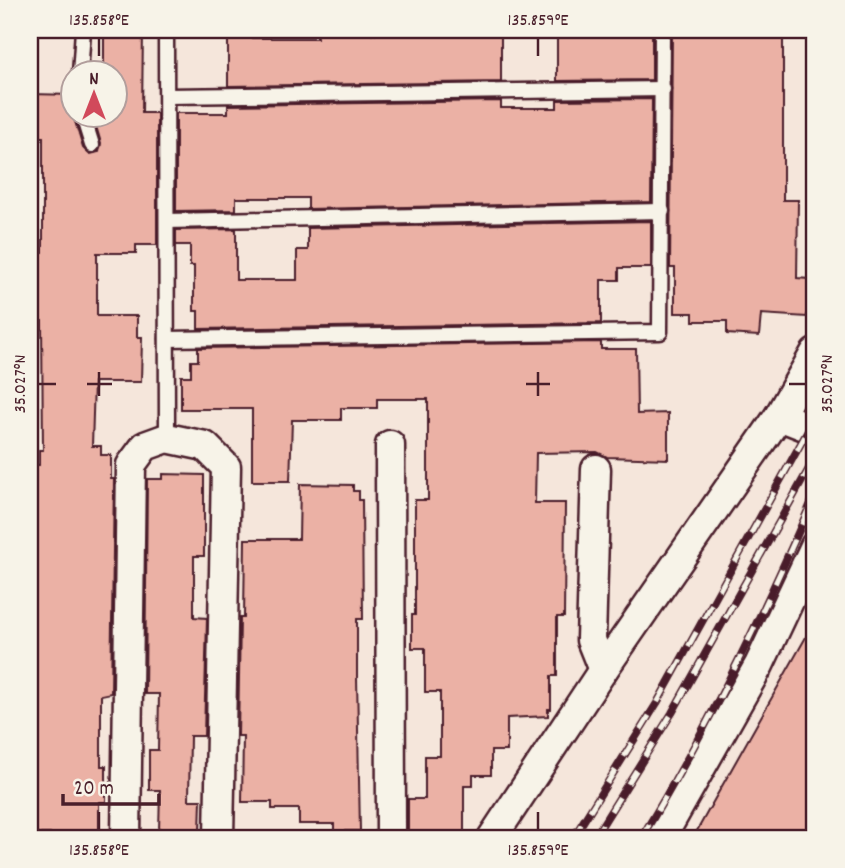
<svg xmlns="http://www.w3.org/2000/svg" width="845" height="868" font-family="Dekko,sans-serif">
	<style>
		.building { fill: #ebb1a5; stroke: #4a1f2b; stroke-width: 2 }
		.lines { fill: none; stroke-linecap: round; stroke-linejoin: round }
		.lane-casing { stroke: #4a1f2b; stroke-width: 19 }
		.street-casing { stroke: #4a1f2b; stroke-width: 33 }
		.lane { stroke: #f7f3e8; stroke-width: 14 }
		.street { stroke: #f7f3e8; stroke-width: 28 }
		.rail-casing { stroke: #4a1f2b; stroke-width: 8 }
		.rail { stroke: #f7f3e8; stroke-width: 5; stroke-dasharray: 16; stroke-linecap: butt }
		.ticks { fill: none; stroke: #4a1f2b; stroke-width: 2.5 }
		.neatline { fill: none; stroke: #4a1f2b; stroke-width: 2.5 }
		.ticks-label { font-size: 18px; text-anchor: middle; fill: #4a1f2b }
	</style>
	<rect width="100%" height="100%" fill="#f5e6db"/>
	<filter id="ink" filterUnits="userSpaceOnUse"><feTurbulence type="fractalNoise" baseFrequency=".0143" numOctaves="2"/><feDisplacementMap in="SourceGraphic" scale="14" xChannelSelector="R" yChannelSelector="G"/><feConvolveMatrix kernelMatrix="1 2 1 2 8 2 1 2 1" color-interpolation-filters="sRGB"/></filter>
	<g filter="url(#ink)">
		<g class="building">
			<path d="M104 30H143L142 113H157V245H136V253H97V316H137V337H142L141 382H94L92 446H101V455H111V479H114L111 693 101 695V766H106V802H99V838H62V834H30V502L32 465H39V450H43L42 321H33V257H39V252H43V137H31V94L74 95V118L83 148 89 154 99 152 101 143 93 116H116V74H95V65H104Z"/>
			<path d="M317 30H358V33L405 34H501V82L228 86V38H317Z"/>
			<path d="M721 30H783V200H798L797 278 809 279 807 317 761 314 759 336 727 334V321H693V313H675V268H670L672 34H684V32H721Z"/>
			<path d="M557 34H652V80L557 81Z"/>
			<path d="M652 99 651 202 308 209V198H236V210L176 211V113H228V105L501 101V108H557V100Z"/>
			<path d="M651 221V268H619V280H601V323L198 329V311H194V266H190V245H176V230L236 229V280H297V250H308V228Z"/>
			<path d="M601 342V349H636L637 414 668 413V459L607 457 597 452 536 453 535 503H565L564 617H557V676H551V709H548V716L507 718V751H491V775H473V786H464V836H408V799H425V756H440V692H425V648H412V615H415V500H428V399H377V408H341V420H292L290 481H252V409H181V376H191V361H198V348Z"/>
			<path d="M163 474 204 475V556H194V617L207 618 204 736H190L189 800H201L200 831H159L160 790H149V750H158L159 694H145L147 479H163Z"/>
			<path d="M300 484 353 485V491H359V500H362L363 619H357V678L360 831H334V824H299V809H272V802H242L243 736H238L240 618H244L245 539H299Z"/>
			<path d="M815 621V838H693L713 802Z"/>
		</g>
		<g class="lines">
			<g class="lane-casing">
				<g id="lane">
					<path d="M166 30 167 438"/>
					<path d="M80 74 83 30"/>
					<path d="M167 96 663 89"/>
					<path d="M83 116 92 145"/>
					<path d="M167 221 662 211"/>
					<path d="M167 339 660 332 662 30"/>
				</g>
			</g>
			<g class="street-casing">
				<g id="street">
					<path d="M779 416 815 430"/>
					<path d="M390 445 391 838"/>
					<path d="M596 469 591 640 603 670"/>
					<path d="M126 838 131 465 145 446 167 438 205 446 226 467 219 838"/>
					<path d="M492 838 603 670 779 416 815 353"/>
					<path d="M661 838 759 665 815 546"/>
				</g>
			</g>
			<use href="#lane" class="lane"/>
			<use href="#street" class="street"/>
			<g class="rail-casing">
				<g id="rail">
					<path d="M573 838 657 703 815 418"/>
					<path d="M594 838 672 713 815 458"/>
					<path d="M641 838C707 731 765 610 815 494"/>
				</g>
			</g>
			<use href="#rail" class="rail"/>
		</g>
	</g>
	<path class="ticks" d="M99 38V56M538 38V56M99 372V396M538 372V396M38 384H56M87 384H112M526 384H550M789 384H806M99 812V830M538 812V830"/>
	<rect width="845" height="868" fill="none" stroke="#f7f3e8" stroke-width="77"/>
	<g transform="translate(94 94)"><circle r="33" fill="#f7f3e8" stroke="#b29e9c" stroke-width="2"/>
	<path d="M0-5L12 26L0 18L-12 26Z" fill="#d1495b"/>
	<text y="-10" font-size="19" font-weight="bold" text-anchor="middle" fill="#4a1f2b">N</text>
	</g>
	<path d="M63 794v10h96v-10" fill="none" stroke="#4a1f2b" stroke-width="3.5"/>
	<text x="74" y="794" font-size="21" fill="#4a1f2b" stroke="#f7f3e8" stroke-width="5" paint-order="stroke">20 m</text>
	<rect x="38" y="38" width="768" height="792" class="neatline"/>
	<g class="ticks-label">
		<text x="99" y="25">135.858°E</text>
		<text x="538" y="25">135.859°E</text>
		<text transform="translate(19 384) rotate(-90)" y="6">35.027°N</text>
		<text transform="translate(826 384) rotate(-90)" y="6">35.027°N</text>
		<text x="99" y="855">135.858°E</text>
		<text x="538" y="855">135.859°E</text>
	</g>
</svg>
